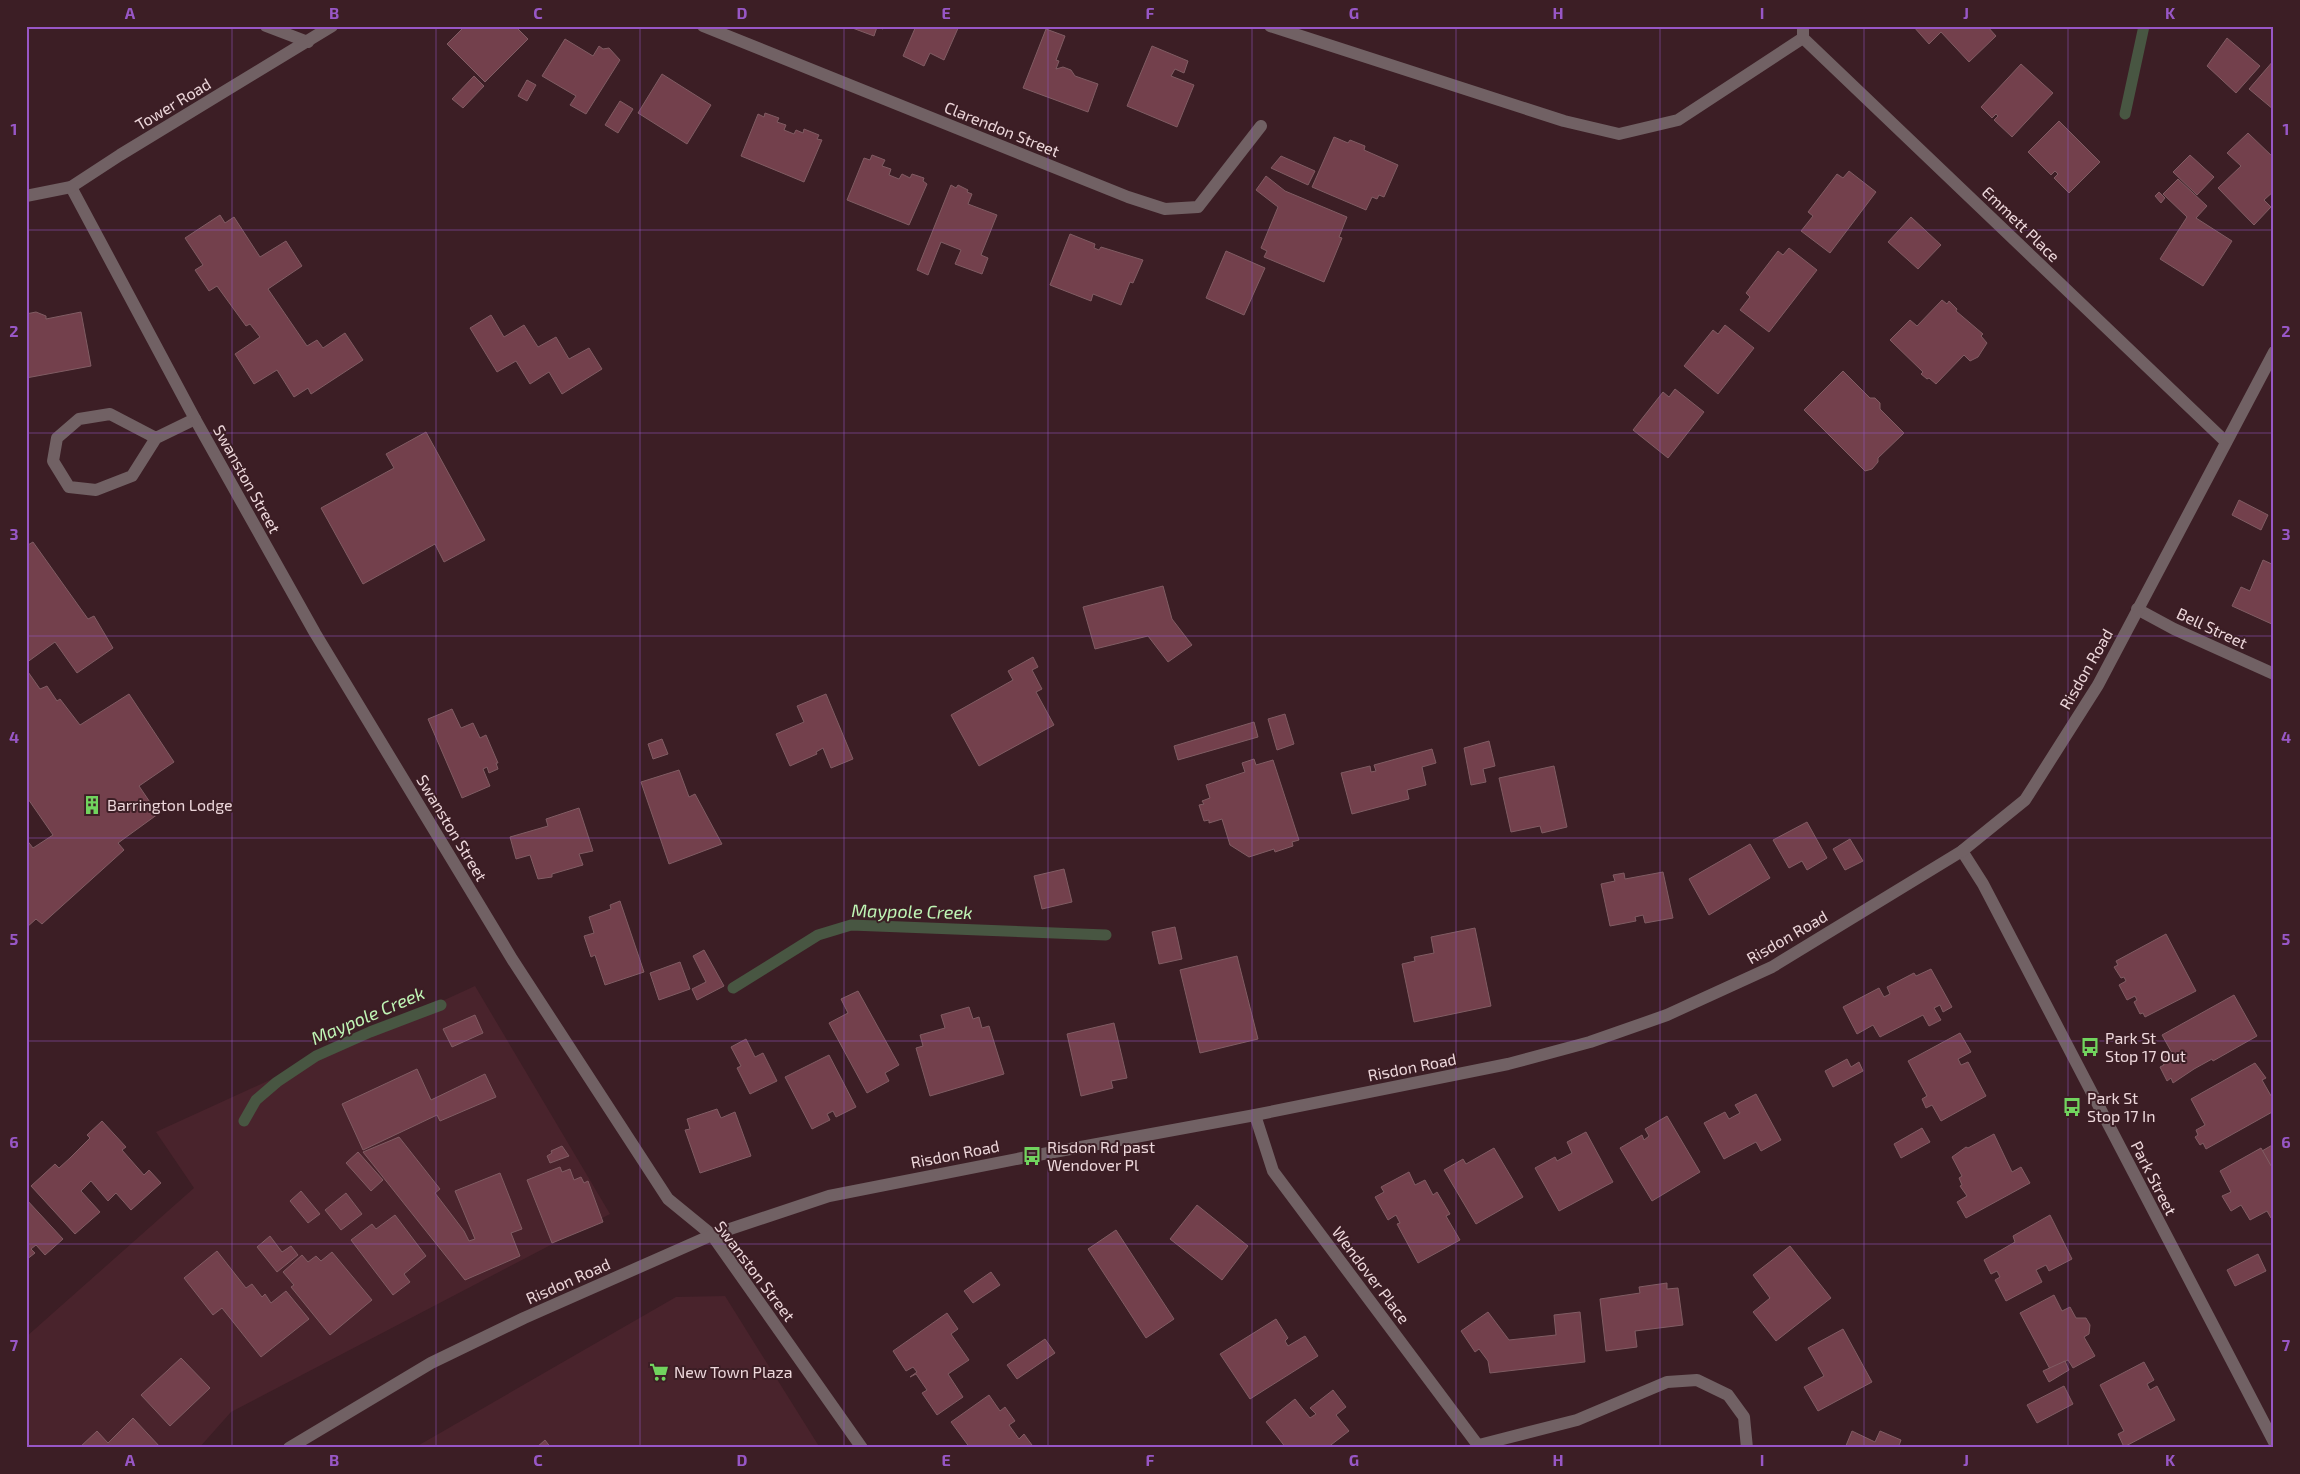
<svg xmlns="http://www.w3.org/2000/svg" width="2300" height="1474" font-family="'Exo 2',sans-serif">
	<style>
		.built { fill: #49232c }
		.lines { fill: none; stroke-linecap: round; stroke-linejoin: round }
		.stream { stroke: #485642; stroke-width: 11 }
		.building { fill: #73404c; stroke: #805c63 }
		.service { stroke: #716164; stroke-width: 12 }
		.minor { stroke: #716164; stroke-width: 12 }
		.tertiary { stroke: #716164; stroke-width: 12 }
		.grid { fill: none; stroke: #9857c6; stroke-width: 1; stroke-opacity: 0.55 }
		.labels { text-anchor: middle; stroke-width: 4; stroke-linejoin: round; paint-order: stroke }
		.street-label { font-size: 16px; fill: #edd7db; stroke: #3c1e25 }
		.poi-label { font-size: 16px; fill: #edd7db; stroke: #3c1e25; text-anchor: start }
		.water-label { font-size: 18px; font-style: italic; fill: #bff5b5; stroke: #3c1e25 }
		.neatline { fill: none; stroke: #9857c6; stroke-width: 2 }
		.grid-label { font-size: 16px; text-anchor: middle; font-weight: bold; fill: #9857c6 }
	</style>
	<rect width="100%" height="100%" fill="#3c1e25"/>
	<g class="built">
		<path d="M475 986 610 1214 231 1412 199 1448H26V1337L194 1188 156 1132Z"/>
		<path d="M725 1296 820 1448H414L676 1297Z"/>
	</g>
	<g class="lines">
		<g class="stream">
			<path d="M2125 114 2144 26"/>
			<path d="M733 988 818 935 851 925 1106 935"/>
			<path d="M244 1121 256 1100 277 1082 316 1056 370 1032 441 1005"/>
		</g>
	</g>
	<g class="building">
		<path d="M465 26H515L528 39 485 82 447 44Z"/>
		<path d="M847 26H884L883 29 877 27 874 36Z"/>
		<path d="M916 26H959L944 60 930 53 924 66 903 56Z"/>
		<path d="M1913 26H1987L1996 36 1969 62 1941 32 1929 44Z"/>
		<path d="M1046 29 1065 36 1056 60 1059 61 1056 69 1063 67 1071 70 1075 76 1098 84 1088 112 1023 88Z"/>
		<path d="M2227 38 2260 66 2236 93 2207 66Z"/>
		<path d="M565 39 593 56 599 46 603 49 609 48 620 60 586 114 570 105 576 96 542 76Z"/>
		<path d="M1152 46 1188 61 1184 73 1175 69 1171 76 1194 85 1177 127 1127 106Z"/>
		<path d="M2274 60V110L2249 89Z"/>
		<path d="M2021 64 2053 93 2012 137 1994 120 1998 116 1996 114 1992 118 1981 107Z"/>
		<path d="M662 74 711 105 687 144 638 113Z"/>
		<path d="M474 76 484 86 463 108 452 99Z"/>
		<path d="M527 80 536 85 527 101 518 96Z"/>
		<path d="M620 101 633 109 618 133 605 125Z"/>
		<path d="M765 113 779 118 777 122 786 125 784 130 794 134 796 130 803 133 804 129 819 135 817 139 822 140 804 182 741 156 758 114 764 117Z"/>
		<path d="M2059 121 2100 162 2069 193 2054 178 2058 174 2055 171 2051 175 2028 152Z"/>
		<path d="M2248 133 2274 158V191L2264 200 2271 207 2254 225 2218 188 2241 166 2227 153Z"/>
		<path d="M1334 137 1348 143 1350 140 1365 146 1364 150 1398 165 1384 197 1379 195 1377 199 1372 197 1366 210 1312 187Z"/>
		<path d="M872 155 885 160 882 166 891 169 889 175 899 179 902 174 910 178 912 174 924 178 923 181 927 184 909 225 847 200 864 158 870 160Z"/>
		<path d="M2190 155 2214 177 2197 195 2173 172Z"/>
		<path d="M1281 156 1315 171 1308 185 1271 168Z"/>
		<path d="M1849 171 1876 192 1830 253 1801 231 1813 216 1808 212 1837 174 1843 178Z"/>
		<path d="M1266 176 1285 191 1347 217 1339 237 1342 238 1324 282 1264 257 1267 251 1261 248 1278 207 1256 190Z"/>
		<path d="M2178 179 2207 206 2196 218 2232 241 2203 286 2160 259 2187 217 2163 194Z"/>
		<path d="M951 185 956 188 958 185 968 190 967 192 972 194 968 204 997 215 981 255 988 258 982 274 955 264 961 250 941 242 928 275 917 270Z"/>
		<path d="M2159 192 2165 198 2161 203 2155 196Z"/>
		<path d="M220 215 225 223 234 217 260 257 286 241 302 266 268 289 307 346 317 340 323 348 345 333 363 360 311 394 308 388 294 397 277 370 254 384 235 354 260 337 250 324 246 326 217 286 209 291 195 270 203 265 185 238Z"/>
		<path d="M1911 217 1941 245 1918 269 1888 242Z"/>
		<path d="M1070 234 1095 244 1094 248 1099 250 1101 247 1143 260 1133 283 1130 282 1121 305 1093 294 1091 301 1050 285Z"/>
		<path d="M1789 248 1817 270 1769 332 1740 310 1750 297 1746 293 1778 251 1783 255Z"/>
		<path d="M1226 251 1265 268 1244 315 1206 298Z"/>
		<path d="M1942 300 1947 304 1949 301 1957 309 1956 311 1983 334 1981 336 1987 343 1978 357 1970 361 1964 355 1936 384 1929 378 1927 379 1921 374 1923 372 1890 340 1910 320 1917 326Z"/>
		<path d="M36 312 46 316V319L81 312 91 366 26 378V314Z"/>
		<path d="M491 315 504 337 524 325 538 347 556 337 569 359 589 348 602 369 562 394 549 372 530 384 516 361 497 372 470 328Z"/>
		<path d="M1725 325 1754 348 1718 394 1684 366 1713 330 1718 334Z"/>
		<path d="M1843 371 1870 398H1875L1880 403V409L1904 433 1878 458V462L1872 469 1865 471 1804 410Z"/>
		<path d="M1675 389 1704 412 1668 458 1633 430 1663 392 1669 397Z"/>
		<path d="M426 432 485 540 444 562 435 544 363 584 321 508 394 468 386 454Z"/>
		<path d="M2239 500 2268 515 2261 530 2232 515Z"/>
		<path d="M33 542 88 619 94 616 113 648 77 673 55 642 26 663V546Z"/>
		<path d="M2263 560 2274 565V625L2232 606 2241 587 2250 591Z"/>
		<path d="M1163 586 1172 619 1192 645 1168 662 1148 636 1095 649 1083 607Z"/>
		<path d="M1033 657 1038 667 1032 670 1042 689 1036 692 1054 725 979 766 951 715 1013 680 1008 671Z"/>
		<path d="M26 669 40 689 47 686 57 701 60 699 80 725 129 694 174 762 139 786 158 814 118 843 124 850 42 924 36 919 26 928V839L33 848 53 835 26 796Z"/>
		<path d="M826 694 853 759 831 768 823 748 816 752 817 754 790 766 776 734 804 722 797 706Z"/>
		<path d="M452 709 461 728 473 723 480 738 486 735 498 763H496L498 769 489 773 487 767 483 769 490 786 462 798 428 719Z"/>
		<path d="M1285 714 1294 744 1277 750 1268 719Z"/>
		<path d="M1254 722 1258 737 1178 760 1174 746Z"/>
		<path d="M662 739 668 754 653 759 648 744Z"/>
		<path d="M1489 741 1495 766 1483 769 1486 782 1471 785 1464 748Z"/>
		<path d="M1432 749 1436 763 1422 767 1426 785 1407 790 1409 799 1352 814 1341 773 1370 766 1371 772 1376 771 1374 765Z"/>
		<path d="M1254 759 1256 765 1273 760 1299 840 1292 842 1293 846 1275 852 1274 849 1249 857 1230 845 1222 819 1209 823V820L1204 821 1199 805 1204 804 1202 801 1210 798 1206 785 1245 772 1242 763Z"/>
		<path d="M1554 766 1567 827 1542 833 1540 826 1511 832 1499 778Z"/>
		<path d="M679 770 689 797 695 794 722 844 669 864 641 782Z"/>
		<path d="M579 808 593 851 579 854 583 865 552 874V877L538 879 530 855 516 859 510 837 548 826 546 819Z"/>
		<path d="M1807 822 1827 858 1807 870 1802 861 1789 868 1773 840Z"/>
		<path d="M1850 839 1863 861 1845 870 1833 849Z"/>
		<path d="M1750 844 1770 878 1709 915 1689 879Z"/>
		<path d="M1064 869 1072 902 1042 909 1034 876Z"/>
		<path d="M1663 872 1673 918 1645 923 1643 915 1635 917 1636 921 1610 926 1601 884 1615 881 1613 875 1624 873 1625 879Z"/>
		<path d="M620 901 644 972 605 985 595 955 591 957 584 936 594 933 589 917 611 909 610 905Z"/>
		<path d="M1175 927 1182 959 1159 964 1152 932Z"/>
		<path d="M1475 928 1491 1006 1414 1022 1402 964 1415 961 1414 957 1434 953 1431 937Z"/>
		<path d="M2166 934 2196 991 2145 1017 2143 1013 2140 1014 2134 1002 2137 1000 2135 996 2127 1000 2119 985 2126 981 2124 977 2121 978 2114 967 2118 965 2116 961Z"/>
		<path d="M704 950 724 986 697 1000 692 989 706 982 693 956Z"/>
		<path d="M1237 956 1258 1039 1200 1053 1180 970Z"/>
		<path d="M680 962 690 989 659 1000 650 973Z"/>
		<path d="M1931 969 1952 1007 1943 1012 1940 1005 1934 1008 1941 1020 1929 1026 1923 1015 1880 1037 1873 1025 1857 1034 1843 1007 1879 988 1884 997 1890 994 1887 987 1914 973 1916 976Z"/>
		<path d="M858 991 899 1065 885 1073 889 1081 867 1093 829 1023 848 1013 841 999Z"/>
		<path d="M2234 995 2257 1036 2213 1061 2212 1059 2194 1069 2173 1083 2171 1078 2167 1081 2160 1067 2164 1065 2161 1059 2172 1053 2162 1035Z"/>
		<path d="M969 1007 973 1019 979 1017 982 1028 989 1026 1004 1074 930 1096 916 1048 923 1046 920 1035 945 1028 941 1015Z"/>
		<path d="M475 1015 483 1033 452 1047 443 1029Z"/>
		<path d="M1114 1023 1127 1078 1111 1081 1113 1088 1081 1096 1067 1034Z"/>
		<path d="M1960 1033 1971 1052 1958 1059 1961 1065 1968 1062 1986 1096 1941 1121 1932 1105 1926 1108 1922 1099 1927 1096 1908 1061Z"/>
		<path d="M746 1039 755 1057 763 1053 777 1081 750 1094 737 1068 741 1066 731 1047Z"/>
		<path d="M829 1055 856 1107 836 1117 833 1111 827 1114 830 1120 812 1129 785 1077Z"/>
		<path d="M1847 1059 1851 1067 1859 1062 1863 1071 1833 1087 1825 1071Z"/>
		<path d="M2255 1063 2266 1078 2262 1080 2274 1101V1111L2206 1149 2203 1143 2200 1145 2195 1137 2198 1135 2196 1130 2205 1125 2191 1099Z"/>
		<path d="M417 1069 431 1100 485 1074 496 1097 440 1121 437 1115 363 1150 342 1104Z"/>
		<path d="M1756 1094 1781 1140 1761 1151 1756 1142 1724 1159 1704 1123 1725 1112 1729 1119 1740 1113 1735 1105Z"/>
		<path d="M717 1109 721 1118 735 1112 751 1156 700 1173 685 1130 690 1129 687 1119Z"/>
		<path d="M1667 1116 1700 1172 1652 1201 1620 1148 1642 1135 1644 1140 1649 1136 1645 1129Z"/>
		<path d="M102 1121 126 1147 122 1150 144 1175 149 1170 161 1183 131 1210 116 1193 108 1201 91 1181 81 1191 100 1212 75 1234 31 1186 55 1164 59 1168 70 1158 90 1138 87 1135Z"/>
		<path d="M1922 1128 1930 1142 1901 1158 1894 1144Z"/>
		<path d="M1586 1132 1613 1182 1559 1211 1535 1168 1555 1157 1557 1161 1572 1153 1567 1142Z"/>
		<path d="M1994 1134 2012 1172 2021 1167 2030 1183 1966 1218 1957 1202 1967 1196 1960 1186 1962 1185 1959 1178 1962 1176 1952 1157 1966 1147 1968 1148Z"/>
		<path d="M399 1137 440 1189 435 1193 464 1231 469 1241 475 1239 455 1191 500 1173 522 1229 511 1233 520 1256 465 1280 363 1152Z"/>
		<path d="M2274 1144V1171L2262 1151Z"/>
		<path d="M562 1146 569 1156 550 1163 547 1156 552 1153 551 1151Z"/>
		<path d="M1494 1148 1523 1197 1476 1224 1444 1170 1463 1159 1466 1164Z"/>
		<path d="M2261 1148 2274 1171V1217L2271 1218 2267 1211 2250 1220 2241 1205 2231 1211 2222 1196 2231 1192 2220 1171Z"/>
		<path d="M358 1152 383 1180 371 1191 346 1163Z"/>
		<path d="M560 1167 562 1172 570 1169 574 1180 581 1177 584 1183 588 1181 603 1222 552 1243 527 1180Z"/>
		<path d="M1409 1172 1415 1185 1425 1180 1433 1195 1437 1192 1450 1214 1446 1216 1460 1240 1418 1263 1397 1224 1400 1223 1396 1215 1388 1220 1375 1197 1384 1192 1381 1187Z"/>
		<path d="M301 1191 320 1214 308 1223 290 1201Z"/>
		<path d="M346 1193 362 1214 341 1230 325 1210Z"/>
		<path d="M26 1199 63 1239 45 1255 36 1245 31 1249 35 1253 26 1260Z"/>
		<path d="M1197 1205 1248 1246 1222 1280 1170 1239Z"/>
		<path d="M395 1215 426 1256 404 1274 410 1282 393 1295 351 1240 372 1224 376 1229Z"/>
		<path d="M2050 1215 2072 1259 2049 1271 2046 1265 2036 1270 2042 1282 2006 1301 1995 1280 2000 1277 1997 1271 1991 1274 1984 1260 2015 1242 2013 1236Z"/>
		<path d="M1116 1230 1174 1319 1146 1338 1088 1249Z"/>
		<path d="M270 1236 282 1252 291 1246 298 1255 277 1272 257 1247Z"/>
		<path d="M1790 1246 1831 1298 1776 1341 1753 1312 1770 1298 1753 1275Z"/>
		<path d="M217 1251 246 1288 252 1284 262 1297 265 1294 271 1303 286 1291 309 1319 261 1357 222 1308 213 1315 184 1278Z"/>
		<path d="M332 1252 372 1300 330 1335 291 1287 294 1285 283 1272 302 1255 308 1262 316 1256 321 1261Z"/>
		<path d="M2258 1254 2266 1271 2235 1286 2227 1270Z"/>
		<path d="M991 1272 1000 1285 973 1303 964 1291Z"/>
		<path d="M1667 1283V1289L1678 1288 1683 1325 1635 1331 1637 1347 1606 1351 1600 1299 1640 1293 1639 1287Z"/>
		<path d="M2054 1295 2062 1311 2070 1307 2076 1318H2086L2090 1325 2089 1334 2084 1337 2095 1356 2073 1368 2068 1360 2050 1369 2020 1313Z"/>
		<path d="M1488 1312 1509 1340 1556 1335 1554 1315 1580 1312 1585 1362 1490 1373 1488 1361 1479 1349 1475 1352 1461 1331Z"/>
		<path d="M947 1313 958 1329 951 1334 969 1360 948 1374 963 1397 937 1415 922 1393 927 1390 916 1374 910 1377 917 1372 913 1367 906 1371 893 1351Z"/>
		<path d="M1276 1319 1288 1338 1285 1341 1288 1346 1305 1336 1318 1356 1250 1399 1220 1354Z"/>
		<path d="M1843 1329 1872 1382 1818 1411 1804 1387 1824 1376 1808 1348Z"/>
		<path d="M1045 1339 1055 1353 1017 1379 1007 1365Z"/>
		<path d="M181 1358 210 1388 170 1426 141 1395Z"/>
		<path d="M2065 1361 2069 1370 2049 1382 2043 1371Z"/>
		<path d="M2144 1362 2154 1380 2147 1384 2150 1390 2157 1386 2175 1420 2124 1447 2118 1434 2124 1431 2100 1385Z"/>
		<path d="M2064 1386 2073 1404 2037 1423 2027 1405Z"/>
		<path d="M1333 1390 1346 1407 1336 1415 1349 1431 1327 1448H1286L1266 1422 1295 1399 1310 1418 1316 1414 1310 1408Z"/>
		<path d="M989 1395 1000 1411 1005 1407 1015 1421 1009 1425 1019 1439 1024 1434 1032 1445 1028 1448H970L951 1422Z"/>
		<path d="M133 1418 161 1448H79L97 1431 108 1443Z"/>
		<path d="M1852 1431 1875 1442 1880 1431 1901 1440 1898 1448H1845Z"/>
		<path d="M545 1440 551 1448H536Z"/>
	</g>
	<g class="lines">
		<g class="service">
			<path d="M1270 26 1564 121 1619 134 1678 120 1803 38"/>
			<path d="M156 438 110 414 79 419 57 438 53 461 69 487 96 490 132 476 156 438 195 419"/>
		</g>
		<g class="minor">
			<path d="M266 26 308 42"/>
			<path d="M703 26 1128 197 1165 209 1198 207 1261 126"/>
			<path d="M1803 26V38L2226 442"/>
			<path d="M71 187 195 419 315 633 512 959 668 1199 712 1235 862 1448"/>
			<path d="M2137 609 2174 629 2274 674"/>
			<path d="M1255 1115 1273 1171 1480 1448"/>
			<path d="M1479 1445 1577 1420 1667 1382 1697 1380 1728 1395 1744 1417 1747 1448"/>
		</g>
		<g class="tertiary">
			<path d="M26 196 71 187 120 155 332 26"/>
			<path d="M1962 851 1983 884 2274 1442"/>
			<path d="M289 1448 431 1363 524 1318 712 1235 829 1196 1032 1156 1255 1115 1508 1064 1590 1042 1667 1015 1772 967 1962 851 2025 800 2098 685 2274 352"/>
		</g>
	</g>
	<path class="grid" d="M232 26V1448M436 26V1448M640 26V1448M844 26V1448M1048 26V1448M1252 26V1448M1456 26V1448M1660 26V1448M1864 26V1448M2068 26V1448M26 230H2274M26 433H2274M26 636H2274M26 838H2274M26 1041H2274M26 1244H2274"/>
	<defs>
		<g id="building-bare" transform="scale(1.5)"><path d="M-4-6H4V6H1V3H-1V6H-4ZM-2.5-4.3h1.7v1.8h-1.7ZM.8-4.3h1.7v1.8H.8ZM-2.5-1h1.7V.8h-1.7ZM.8-1h1.7V.8H.8Z" fill="#71d35e" stroke="#3c1e25" stroke-width="2.5" paint-order="stroke"/></g>
		<g id="bus-bare" transform="scale(1.5)"><path d="M-5-6H5V4H4V6H2V4H-2V6H-4V4H-5ZM-3.5-4V0h7V-4ZM-3.5 1.2v1.5H-2V1.2ZM2 1.2v1.5H3.5V1.2Z" fill="#71d35e" stroke="#3c1e25" stroke-width="2.5" paint-order="stroke"/></g>
		<g id="supermarket-bare" transform="scale(1.5)"><path d="M-6-5.5h2.5l.6 2H6L4.5 2H-2.5L-4.4-4H-6ZM-1.5 3.2a1.3 1.3 0 1 0 .1 0ZM3 3.2a1.3 1.3 0 1 0 .1 0Z" fill="#71d35e" stroke="#3c1e25" stroke-width="2.5" paint-order="stroke"/></g>
	</defs>
	<g fill-rule="evenodd">
		<use href="#building-bare" x="92" y="805"/>
		<use href="#bus-bare" x="2090" y="1047"/>
		<use href="#bus-bare" x="2072" y="1107"/>
		<use href="#bus-bare" x="1032" y="1156"/>
		<use href="#supermarket-bare" x="659" y="1372"/>
	</g>
	<g class="labels">
		<g class="street-label">
			<text transform="translate(173 104) rotate(-31)" y="6">Tower Road</text>
			<text transform="translate(1002 129) rotate(22)" y="6">Clarendon Street</text>
			<text transform="translate(2021 224) rotate(44)" y="6">Emmett Place</text>
			<text transform="translate(247 479) rotate(61)" y="6">Swanston Street</text>
			<text transform="translate(2212 628) rotate(25)" y="6">Bell Street</text>
			<text transform="translate(2086 669) rotate(-60)" y="6">Risdon Road</text>
			<text transform="translate(452 828) rotate(59)" y="6">Swanston Street</text>
			<text transform="translate(1787 937) rotate(-30)" y="6">Risdon Road</text>
			<text transform="translate(1412 1067) rotate(-11)" y="6">Risdon Road</text>
			<text transform="translate(955 1154) rotate(-11)" y="6">Risdon Road</text>
			<text transform="translate(2154 1178) rotate(63)" y="6">Park Street</text>
			<text transform="translate(755 1271) rotate(53)" y="6">Swanston Street</text>
			<text transform="translate(1371 1275) rotate(53)" y="6">Wendover Place</text>
			<text transform="translate(568 1281) rotate(-24)" y="6">Risdon Road</text>
		</g>
		<g class="poi-label">
			<text x="107" y="811">Barrington Lodge</text>
			<text x="2105" y="1044">Park St<tspan x="2105" dy="18">Stop 17 Out</tspan></text>
			<text x="2087" y="1104">Park St<tspan x="2087" dy="18">Stop 17 In</tspan></text>
			<text x="1047" y="1153">Risdon Rd past<tspan x="1047" dy="18">Wendover Pl</tspan></text>
			<text x="674" y="1378">New Town Plaza</text>
		</g>
		<g class="water-label">
			<text transform="translate(912 912) rotate(1)" y="6">Maypole Creek</text>
			<text transform="translate(368 1016) rotate(-23)" y="6">Maypole Creek</text>
		</g>
	</g>
	<rect width="2300" height="1474" fill="none" stroke="#3c1e25" stroke-width="55"/>
	<rect x="28" y="28" width="2244" height="1418" class="neatline"/>
	<g class="grid-label">
		<text x="130" y="19">A</text>
		<text x="334" y="19">B</text>
		<text x="538" y="19">C</text>
		<text x="742" y="19">D</text>
		<text x="946" y="19">E</text>
		<text x="1150" y="19">F</text>
		<text x="1354" y="19">G</text>
		<text x="1558" y="19">H</text>
		<text x="1762" y="19">I</text>
		<text x="1966" y="19">J</text>
		<text x="2170" y="19">K</text>
		<text x="14" y="135">1</text>
		<text x="2286" y="135">1</text>
		<text x="14" y="337">2</text>
		<text x="2286" y="337">2</text>
		<text x="14" y="540">3</text>
		<text x="2286" y="540">3</text>
		<text x="14" y="743">4</text>
		<text x="2286" y="743">4</text>
		<text x="14" y="945">5</text>
		<text x="2286" y="945">5</text>
		<text x="14" y="1148">6</text>
		<text x="2286" y="1148">6</text>
		<text x="14" y="1351">7</text>
		<text x="2286" y="1351">7</text>
		<text x="130" y="1466">A</text>
		<text x="334" y="1466">B</text>
		<text x="538" y="1466">C</text>
		<text x="742" y="1466">D</text>
		<text x="946" y="1466">E</text>
		<text x="1150" y="1466">F</text>
		<text x="1354" y="1466">G</text>
		<text x="1558" y="1466">H</text>
		<text x="1762" y="1466">I</text>
		<text x="1966" y="1466">J</text>
		<text x="2170" y="1466">K</text>
	</g>
</svg>
